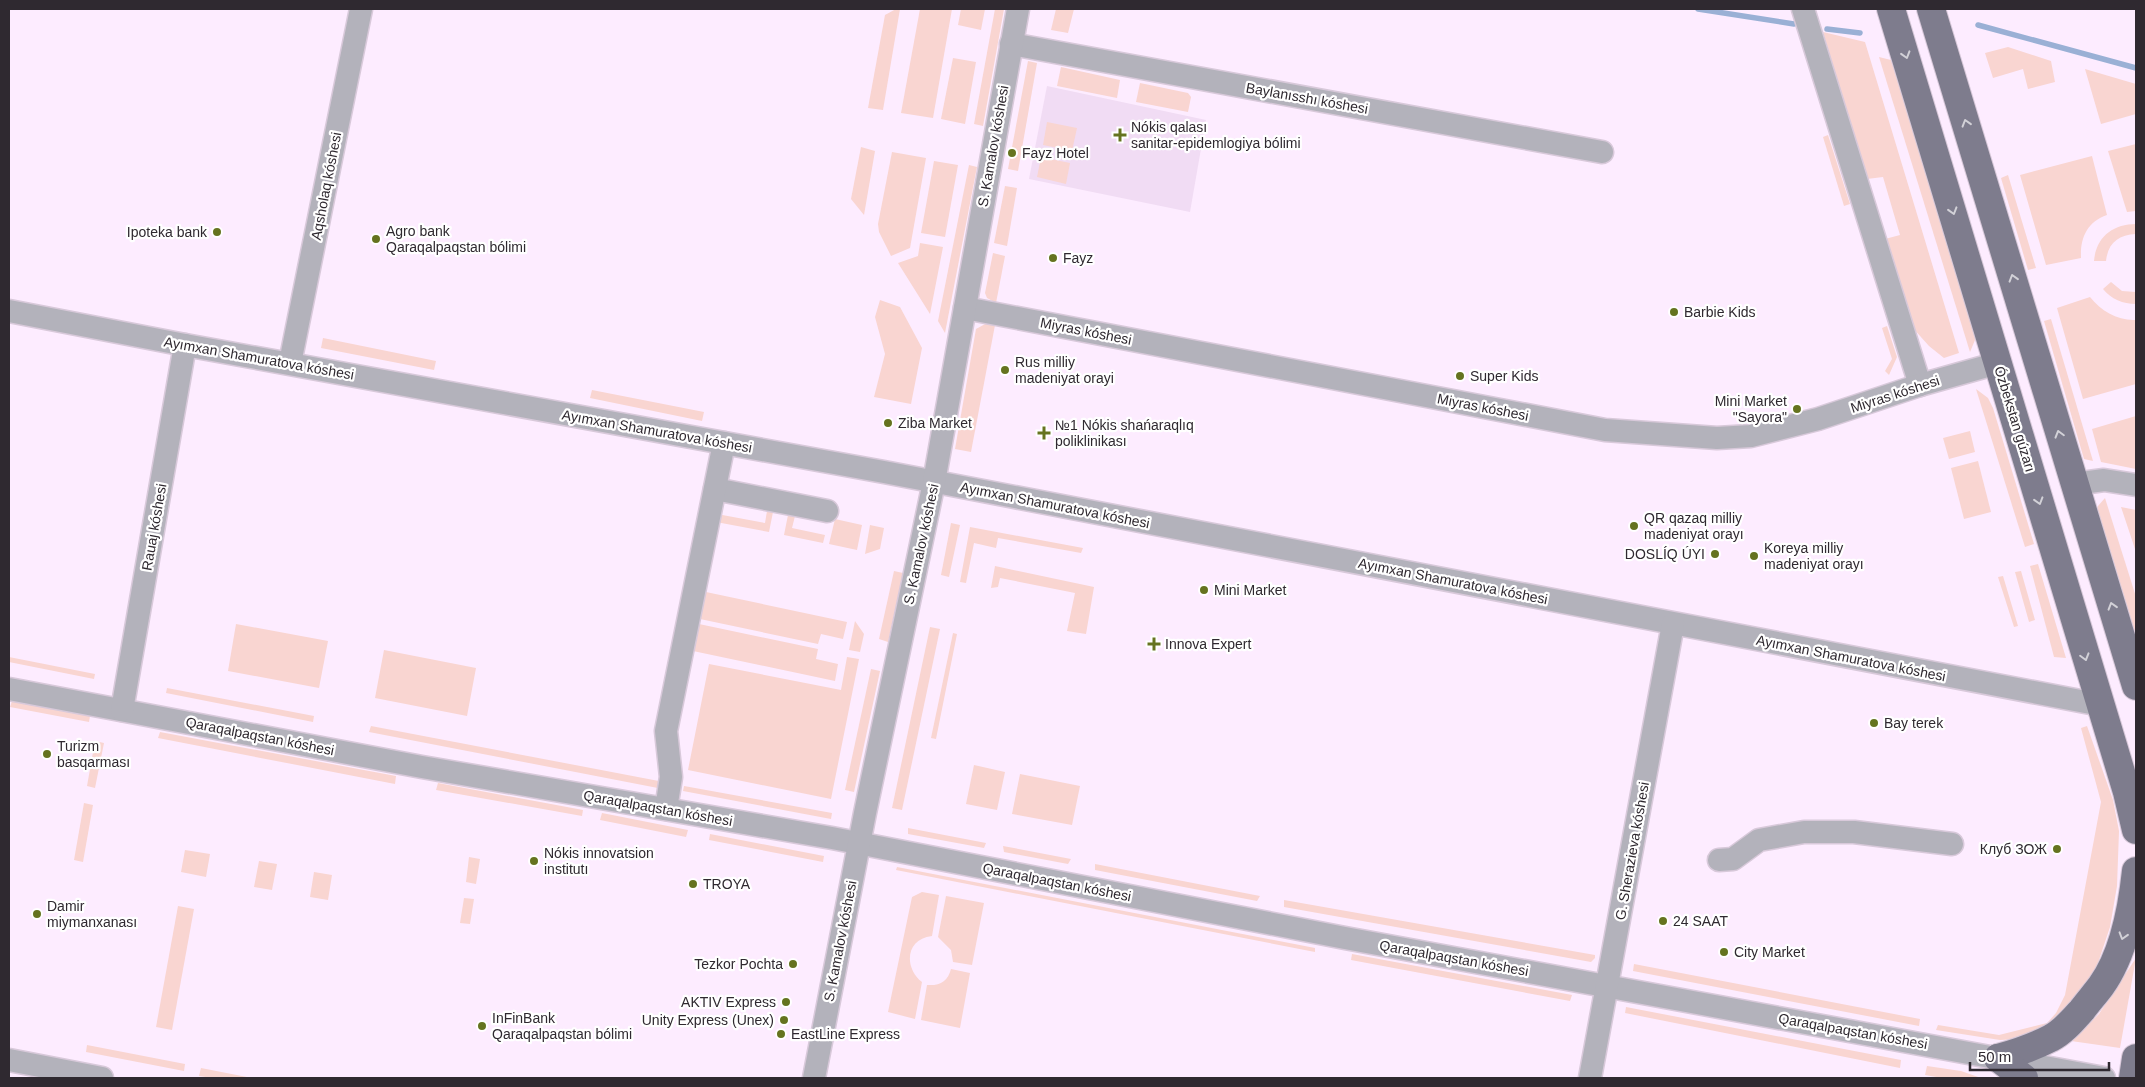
<svg xmlns="http://www.w3.org/2000/svg" width="2145" height="1087" font-family="Arial,sans-serif">
	<style>
		.built { fill: #f1dcf4 }
		.green { fill: #f9d5d1 }
		.lines { fill: none; stroke-linecap: round; stroke-linejoin: round }
		.stream { stroke: #9ab0d5; stroke-width: 5.5 }
		.minor-casing { stroke: #d8c9da; stroke-width: 25 }
		.major-casing { stroke: #d8c9da; stroke-width: 30 }
		.minor { stroke: #b3b2bb; stroke-width: 22 }
		.major { stroke: #7e7c8d; stroke-width: 28 }
		.oneway { stroke: #d2d1d7 }
		.poi-dot { fill: #65731f; stroke: #fff; stroke-width: 2 }
		.labels { text-anchor: middle; stroke-width: 4.5; stroke-linejoin: round; paint-order: stroke }
		.street-label { font-size: 14px; fill: #2f2930; stroke: #fff }
		.poi-label { font-size: 14px; fill: #2f2930; stroke: #fff; text-anchor: start }
	</style>
	<rect width="100%" height="100%" fill="#fdecff"/>
	<path class="built" d="M1047 86 1206 120 1190 212 1029 179Z"/>
	<g class="green">
		<path d="M896 9H900L883 110 868 108 885 15Z"/>
		<path d="M920 9H952L933 118 901 113Z"/>
		<path d="M961 9H985L981 30 958 25Z"/>
		<path d="M995 9H1004L983 126 974 124Z"/>
		<path d="M1056 9H1074L1068 33 1051 30Z"/>
		<path d="M1823 32 1865 42 1959 353 1944 358 1929 346 1912 327 1885 239 1900 235 1883 177 1867 179Z"/>
		<path d="M2008 47 2051 61 2055 82 2028 89 2023 69 1993 78 1985 53Z"/>
		<path d="M1879 57 1891 60 1974 328 1975 340 1970 352Z"/>
		<path d="M953 58 976 62 965 124 941 119Z"/>
		<path d="M1028 61 1037 63 1018 171 1008 169Z"/>
		<path d="M1061 67 1120 80 1117 98 1057 86Z"/>
		<path d="M2085 69 2136 84V114L2101 124Z"/>
		<path d="M1140 83 1188 93 1191 97 1188 112 1136 102Z"/>
		<path d="M1047 122 1077 128 1072 151 1043 145Z"/>
		<path d="M1828 135 1850 204 1844 206 1823 137Z"/>
		<path d="M2136 144V211L2127 212 2108 151Z"/>
		<path d="M861 147 875 151 864 215 851 199Z"/>
		<path d="M892 152 926 158 910 248 891 256 879 232 878 224Z"/>
		<path d="M2092 156 2107 215C2087 222 2080 238 2081 258L2046 265 2020 175Z"/>
		<path d="M1041 157 1070 163 1066 184 1037 177Z"/>
		<path d="M934 161 958 165 945 237 921 233Z"/>
		<path d="M969 165 977 167 945 333 938 321Z"/>
		<path d="M2008 175 2036 268 2028 270 2001 178Z"/>
		<path d="M1005 186 1017 188 1007 246 994 243Z"/>
		<path d="M2136 224V234C2118 235 2108 243 2106 261H2094C2096 237 2113 224 2136 224Z"/>
		<path d="M920 243 943 247 930 314 898 263 918 256Z"/>
		<path d="M993 253 1005 256 996 303 987 298 985 293Z"/>
		<path d="M2111 282 2122 291 2136 292V304C2123 304 2111 299 2103 289Z"/>
		<path d="M2090 297C2101 311 2118 321 2136 320V384L2083 399 2057 308Z"/>
		<path d="M880 300 900 307 922 348 911 404 874 397 885 354 875 317Z"/>
		<path d="M2051 319 2093 461 2084 459 2044 321Z"/>
		<path d="M987 323 995 325 971 452 955 449 976 329Z"/>
		<path d="M1887 326 1897 357 1889 375 1885 371 1892 359 1882 328Z"/>
		<path d="M323 338 436 361 434 370 321 348Z"/>
		<path d="M1976 389 1988 398 1993 408 2034 544 2025 547Z"/>
		<path d="M592 390 704 412 702 421 590 398Z"/>
		<path d="M2136 416V469L2101 462 2092 429Z"/>
		<path d="M1970 431 1975 452 1949 459 1943 438Z"/>
		<path d="M1978 461 1991 512 1964 519 1951 468Z"/>
		<path d="M2105 498 2136 597V636L2096 513 2098 506Z"/>
		<path d="M2121 507 2136 510V552Z"/>
		<path d="M767 511 773 512 769 532 716 522 717 514 765 523Z"/>
		<path d="M788 515 795 516 792 528 825 535 823 543 784 535Z"/>
		<path d="M835 519 862 525 857 550 829 544Z"/>
		<path d="M951 523 960 525 949 577 941 575Z"/>
		<path d="M870 525 884 528 880 549 865 554Z"/>
		<path d="M970 527 1083 548 1081 553 998 538 996 548 974 543 966 583 960 582Z"/>
		<path d="M2038 564 2066 658 2054 657 2030 566Z"/>
		<path d="M995 566 1094 587 1086 634 1067 631 1075 593 1000 578 998 587 991 588Z"/>
		<path d="M894 571 903 573 888 642 879 639Z"/>
		<path d="M2021 571 2035 620 2029 622 2015 572Z"/>
		<path d="M2003 576 2018 626 2014 627 1998 577Z"/>
		<path d="M706 592 847 622 843 639 821 634 818 644 700 619Z"/>
		<path d="M855 621 864 634 860 652 849 650Z"/>
		<path d="M236 624 328 641 319 688 228 671Z"/>
		<path d="M699 624 818 649 816 659 838 664 835 681 693 651Z"/>
		<path d="M930 627 940 629 902 810 892 808Z"/>
		<path d="M953 633 957 634 936 739 931 738Z"/>
		<path d="M384 650 476 668 467 716 375 698Z"/>
		<path d="M9 657 95 674 94 679 9 662Z"/>
		<path d="M847 657 859 659 831 799 688 770 709 664 841 690Z"/>
		<path d="M871 669 880 671 854 792 845 790Z"/>
		<path d="M167 688 314 716 313 722 166 693Z"/>
		<path d="M12 701 90 716 89 722 10 707Z"/>
		<path d="M371 726 664 782 663 789 369 732Z"/>
		<path d="M2087 726 2113 800 2119 831 2117 886 2110 927 2098 963 2086 989 2062 1020 2018 1039 2000 1040 1936 1030 1938 1025 1999 1035 2047 1023 2056 1013 2065 995 2101 802 2081 728Z"/>
		<path d="M160 732 396 776 395 784 158 738Z"/>
		<path d="M95 741 104 743 95 788 87 786Z"/>
		<path d="M974 765 1005 772 997 810 966 804Z"/>
		<path d="M1020 774 1080 786 1072 825 1012 814Z"/>
		<path d="M438 783 583 810 582 816 436 790Z"/>
		<path d="M684 786 832 813 831 819 683 791Z"/>
		<path d="M84 803 93 805 83 862 74 860Z"/>
		<path d="M602 813 688 830 686 837 600 820Z"/>
		<path d="M908 828 986 843 984 848 908 834Z"/>
		<path d="M710 834 824 856 823 862 709 840Z"/>
		<path d="M1003 846 1071 859 1068 864 1004 852Z"/>
		<path d="M185 850 210 854 206 877 181 872Z"/>
		<path d="M469 857 480 859 476 884 466 882Z"/>
		<path d="M259 861 277 864 272 890 254 887Z"/>
		<path d="M1095 864 1260 896 1257 901 1095 870Z"/>
		<path d="M897 867 1315 948V952L896 870Z"/>
		<path d="M314 872 332 875 328 900 310 897Z"/>
		<path d="M922 892 939 895 932 936C905 939 904 968 922 982L915 1019 888 1012 912 897Z"/>
		<path d="M946 896 984 903 972 965 953 962 951 950 938 937Z"/>
		<path d="M464 898 474 899 470 924 460 923Z"/>
		<path d="M1284 900 1595 955V958L1591 962 1284 907Z"/>
		<path d="M178 906 194 909 172 1030 156 1027Z"/>
		<path d="M1352 954 1572 995 1570 1001 1351 960Z"/>
		<path d="M2136 958 2120 1048 2071 1041 2099 1014Z"/>
		<path d="M1634 964 1920 1019 1919 1026 1633 971Z"/>
		<path d="M951 969 970 973 960 1028 921 1020 927 985C940 986 948 981 951 969Z"/>
		<path d="M1626 1007 1901 1060 1900 1068 1625 1013Z"/>
		<path d="M87 1045 185 1064 184 1071 86 1052Z"/>
		<path d="M1927 1066 1961 1071 1981 1078H1942L1925 1075Z"/>
		<path d="M201 1068 252 1078H212L199 1076Z"/>
	</g>
	<g class="lines">
		<g class="stream">
			<path d="M1698 9 1794 24"/>
			<path d="M1978 25 2136 68"/>
			<path d="M1827 29 1860 33"/>
		</g>
		<g class="minor-casing">
			<g id="minor">
				<path d="M1803 9 1920 385"/>
				<path d="M1011 44 1602 152"/>
				<path d="M965 308 1605 430 1717 438 1751 436 1818 419 1920 385 1998 363"/>
				<path d="M9 311 185 345 884 472 2101 705"/>
				<path d="M290 363 361 9"/>
				<path d="M2074 484 2104 480 2136 485"/>
				<path d="M715 489 827 511"/>
				<path d="M9 689 422 767 832 838 1345 938 2104 1078"/>
				<path d="M122 710 185 345"/>
				<path d="M666 809 671 777 666 731 724 443"/>
				<path d="M1719 860 1733 859 1759 840 1804 832H1854L1952 844"/>
				<path d="M9 1060 102 1078"/>
				<path d="M814 1078 865 813 934 482 1018 9"/>
				<path d="M1590 1078 1673 624"/>
			</g>
		</g>
		<g class="major-casing">
			<g id="major">
				<path d="M1891 9 2127 792 2136 830"/>
				<path d="M1931 9 2136 686"/>
				<path d="M1998 1058C2016 1053 2034 1047 2051 1038 2063 1032 2073 1020 2082 1010 2088 1002 2095 994 2101 986 2124 954 2132 909 2136 871"/>
				<path d="M1998 1058 2024 1078"/>
				<path d="M2133 1078 2136 1058"/>
			</g>
		</g>
		<use href="#minor" class="minor"/>
		<use href="#major" class="major"/>
	</g>
	<defs><path id="oneway-chevron" d="M-2-3.5L2.5 0L-2 3.5" fill="none" stroke-width="1.6" stroke-linecap="round" stroke-linejoin="round" transform="scale(1.25)"/></defs>
	<g class="oneway">
		<use href="#oneway-chevron" transform="translate(1906 55) rotate(73)"/>
		<use href="#oneway-chevron" transform="translate(1966 123) rotate(-107)"/>
		<use href="#oneway-chevron" transform="translate(1953 211) rotate(73)"/>
		<use href="#oneway-chevron" transform="translate(2013 278) rotate(-107)"/>
		<use href="#oneway-chevron" transform="translate(2059 434) rotate(-106)"/>
		<use href="#oneway-chevron" transform="translate(2039 501) rotate(73)"/>
		<use href="#oneway-chevron" transform="translate(2112 606) rotate(-107)"/>
		<use href="#oneway-chevron" transform="translate(2085 657) rotate(74)"/>
		<use href="#oneway-chevron" transform="translate(2123 936) rotate(107)"/>
	</g>
	<g class="poi-dot">
		<path d="M1117.5 127.5h5v5h5v5h-5v5h-5v-5h-5v-5h5z"/>
		<circle cx="1012" cy="153" r="5"/>
		<circle cx="217" cy="232" r="5"/>
		<circle cx="376" cy="239" r="5"/>
		<circle cx="1053" cy="258" r="5"/>
		<circle cx="1674" cy="312" r="5"/>
		<circle cx="1005" cy="370" r="5"/>
		<circle cx="1460" cy="376" r="5"/>
		<circle cx="1797" cy="409" r="5"/>
		<circle cx="888" cy="423" r="5"/>
		<path d="M1041.5 425.5h5v5h5v5h-5v5h-5v-5h-5v-5h5z"/>
		<circle cx="1634" cy="526" r="5"/>
		<circle cx="1715" cy="554" r="5"/>
		<circle cx="1754" cy="556" r="5"/>
		<circle cx="1204" cy="590" r="5"/>
		<path d="M1151.5 636.5h5v5h5v5h-5v5h-5v-5h-5v-5h5z"/>
		<circle cx="1874" cy="723" r="5"/>
		<circle cx="47" cy="754" r="5"/>
		<circle cx="2057" cy="849" r="5"/>
		<circle cx="534" cy="861" r="5"/>
		<circle cx="693" cy="884" r="5"/>
		<circle cx="37" cy="914" r="5"/>
		<circle cx="1663" cy="921" r="5"/>
		<circle cx="1724" cy="952" r="5"/>
		<circle cx="793" cy="964" r="5"/>
		<circle cx="786" cy="1002" r="5"/>
		<circle cx="784" cy="1020" r="5"/>
		<circle cx="482" cy="1026" r="5"/>
		<circle cx="781" cy="1034" r="5"/>
	</g>
	<g class="labels">
		<g class="street-label">
			<text transform="translate(1307 98) rotate(10)" y="5">Baylanısshı kóshesi</text>
			<text transform="translate(993 146) rotate(-80)" y="5">S. Kamalov kóshesi</text>
			<text transform="translate(326 186) rotate(-79)" y="5">Aqsholaq kóshesi</text>
			<text transform="translate(1086 331) rotate(11)" y="5">Miyras kóshesi</text>
			<text transform="translate(259 358) rotate(10)" y="5">Ayımxan Shamuratova kóshesi</text>
			<text transform="translate(1895 394) rotate(-18)" y="5">Miyras kóshesi</text>
			<text transform="translate(1483 407) rotate(11)" y="5">Miyras kóshesi</text>
			<text transform="translate(2015 419) rotate(73)" y="5">Ózbekstan gúzarı</text>
			<text transform="translate(657 431) rotate(10)" y="5">Ayımxan Shamuratova kóshesi</text>
			<text transform="translate(1055 505) rotate(11)" y="5">Ayımxan Shamuratova kóshesi</text>
			<text transform="translate(154 527) rotate(-80)" y="5">Rauaj kóshesi</text>
			<text transform="translate(921 544) rotate(-78)" y="5">S. Kamalov kóshesi</text>
			<text transform="translate(1453 581) rotate(11)" y="5">Ayımxan Shamuratova kóshesi</text>
			<text transform="translate(1851 658) rotate(11)" y="5">Ayımxan Shamuratova kóshesi</text>
			<text transform="translate(260 736) rotate(11)" y="5">Qaraqalpaqstan kóshesi</text>
			<text transform="translate(658 808) rotate(10)" y="5">Qaraqalpaqstan kóshesi</text>
			<text transform="translate(1632 851) rotate(-80)" y="5">G. Sherazieva kóshesi</text>
			<text transform="translate(1057 882) rotate(11)" y="5">Qaraqalpaqstan kóshesi</text>
			<text transform="translate(840 941) rotate(-79)" y="5">S. Kamalov kóshesi</text>
			<text transform="translate(1454 958) rotate(10)" y="5">Qaraqalpaqstan kóshesi</text>
			<text transform="translate(1853 1031) rotate(10)" y="5">Qaraqalpaqstan kóshesi</text>
		</g>
		<g class="poi-label">
			<text x="1131" y="132">Nókis qalası<tspan x="1131" dy="16">sanitar-epidemlogiya bólimi</tspan></text>
			<text x="1022" y="158">Fayz Hotel</text>
			<text x="386" y="236">Agro bank<tspan x="386" dy="16">Qaraqalpaqstan bólimi</tspan></text>
			<text x="207" y="237" text-anchor="end">Ipoteka bank</text>
			<text x="1063" y="263">Fayz</text>
			<text x="1684" y="317">Barbie Kids</text>
			<text x="1015" y="367">Rus milliy<tspan x="1015" dy="16">madeniyat orayi</tspan></text>
			<text x="1470" y="381">Super Kids</text>
			<text x="1787" y="406" text-anchor="end">Mini Market<tspan x="1787" dy="16">"Sayora"</tspan></text>
			<text x="898" y="428">Ziba Market</text>
			<text x="1055" y="430">№1 Nókis shańaraqlıq<tspan x="1055" dy="16">poliklinikası</tspan></text>
			<text x="1644" y="523">QR qazaq milliy<tspan x="1644" dy="16">madeniyat orayı</tspan></text>
			<text x="1764" y="553">Koreya milliy<tspan x="1764" dy="16">madeniyat orayı</tspan></text>
			<text x="1705" y="559" text-anchor="end">DOSLÍQ ÚYI</text>
			<text x="1214" y="595">Mini Market</text>
			<text x="1165" y="649">Innova Expert</text>
			<text x="1884" y="728">Bay terek</text>
			<text x="57" y="751">Turizm<tspan x="57" dy="16">basqarması</tspan></text>
			<text x="2047" y="854" text-anchor="end">Клуб ЗОЖ</text>
			<text x="544" y="858">Nókis innovatsion<tspan x="544" dy="16">institutı</tspan></text>
			<text x="703" y="889">TROYA</text>
			<text x="47" y="911">Damir<tspan x="47" dy="16">miymanxanası</tspan></text>
			<text x="1673" y="926">24 SAAT</text>
			<text x="1734" y="957">City Market</text>
			<text x="783" y="969" text-anchor="end">Tezkor Pochta</text>
			<text x="776" y="1007" text-anchor="end">AKTIV Express</text>
			<text x="492" y="1023">InFinBank<tspan x="492" dy="16">Qaraqalpaqstan bólimi</tspan></text>
			<text x="774" y="1025" text-anchor="end">Unity Express (Unex)</text>
			<text x="791" y="1039">EastLine Express</text>
		</g>
	</g>
	<rect width="2145" height="1087" fill="none" stroke="#2f2930" stroke-width="20"/>
	<path d="M1970 1062v8h139v-8" fill="none" stroke="#2f2930" stroke-width="2.5"/>
	<text x="1978" y="1062" font-size="15" fill="#2f2930" stroke="#ffffff" stroke-width="4" paint-order="stroke">50 m</text>
</svg>
